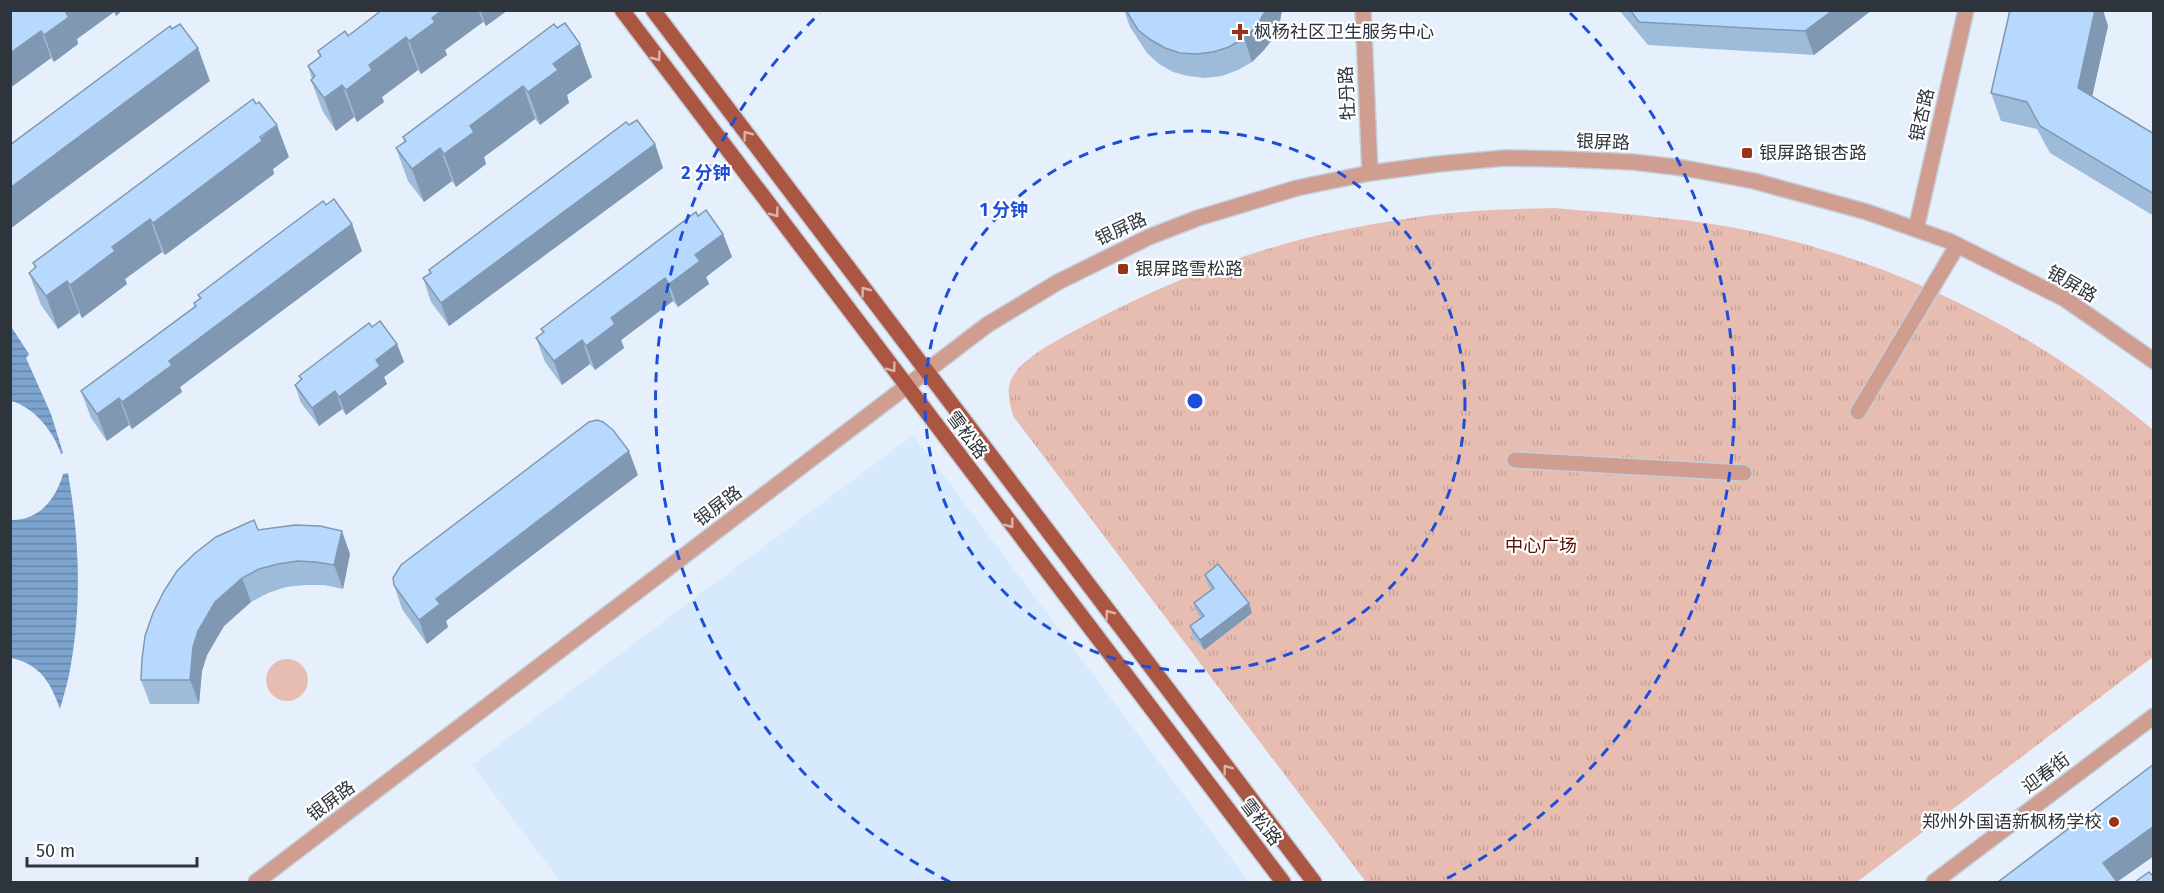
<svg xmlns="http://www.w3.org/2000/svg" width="2164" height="893" font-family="'Fira Sans','Noto Sans SC',sans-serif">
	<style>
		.built { fill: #d6e9fd }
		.grass { fill: #e7bdb2 }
		.park { fill: url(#park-tufts) }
		.water { fill: url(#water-rules) }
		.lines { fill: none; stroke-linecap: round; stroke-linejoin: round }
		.minor-casing { stroke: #c5ced9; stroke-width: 18 }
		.major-casing { stroke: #c5ced9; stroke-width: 18 }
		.minor { stroke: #cf9e91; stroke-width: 15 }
		.major { stroke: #ab5642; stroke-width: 15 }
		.wall { fill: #9ebbda }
		.shaded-wall { fill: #8198b2 }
		.building { fill: #b8d9fe; stroke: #8198b2; stroke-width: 1.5 }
		.oneway { stroke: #d9b3aa }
		.ring { fill: none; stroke: #1d4ed8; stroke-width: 3; stroke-dasharray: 10 8 }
		.poi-dot { fill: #9b3319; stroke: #fff; stroke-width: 2 }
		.labels { text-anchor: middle; stroke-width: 4.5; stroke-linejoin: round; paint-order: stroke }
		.poi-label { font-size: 18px; fill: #2d343b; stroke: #fff; text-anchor: start }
		.street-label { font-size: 18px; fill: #2d343b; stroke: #fff }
		.park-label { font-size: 18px; fill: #570e00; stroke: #fff }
		.centre { fill: #1d4ed8; stroke: #fff; stroke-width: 3 }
		.ring-label { font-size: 18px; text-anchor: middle; font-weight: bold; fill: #1d4ed8; stroke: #fff; stroke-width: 4.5; stroke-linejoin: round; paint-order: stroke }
	</style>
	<defs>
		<pattern id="park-tufts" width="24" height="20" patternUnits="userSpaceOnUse" patternTransform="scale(1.5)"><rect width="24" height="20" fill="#e7bdb2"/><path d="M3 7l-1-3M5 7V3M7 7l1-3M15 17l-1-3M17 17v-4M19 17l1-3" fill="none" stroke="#c6a39a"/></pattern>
		<pattern id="water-rules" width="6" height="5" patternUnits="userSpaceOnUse" patternTransform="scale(1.5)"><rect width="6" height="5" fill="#7ca4cf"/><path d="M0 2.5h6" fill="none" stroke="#6686a9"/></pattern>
	</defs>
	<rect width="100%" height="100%" fill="#e6f0fc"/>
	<path class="built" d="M913 435 1249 882H561L472 765Z"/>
	<circle class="grass" cx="287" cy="680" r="21"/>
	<path class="park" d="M1554 208C1623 214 1692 218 1760 233 1905 265 2041 335 2153 430V657L1857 882H1366L1013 416C1010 403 1005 389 1013 376 1024 357 1059 339 1078 329 1159 285 1247 250 1337 231 1378 223 1421 215 1463 212 1493 209 1523 209 1554 208Z"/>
	<g class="water">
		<path d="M10 325 29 354 26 358 51 414 63 453 61 454C54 432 34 407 11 401Z"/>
		<path d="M68 473C79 535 82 602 71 664 69 679 64 694 60 709 51 683 40 664 11 658L10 520C39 521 56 499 63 474Z"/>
	</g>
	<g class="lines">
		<g class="minor-casing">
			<g id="minor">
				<path d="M1363 10 1370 173"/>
				<path d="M1916 229 1966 10"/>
				<path d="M1858 412 1957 246"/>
				<path d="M1515 460 1744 473"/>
				<path d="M256 882 987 325 1058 282 1149 237 1198 218 1297 188 1370 173 1438 164 1505 158 1561 159 1633 162 1684 168 1754 181 1867 212 1949 241 2065 299 2154 361"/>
				<path d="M1934 882 2154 716"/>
			</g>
		</g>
		<g class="major-casing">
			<g id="major">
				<path d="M622 10 1283 882"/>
				<path d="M653 10 1314 882"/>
			</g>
		</g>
		<use href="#minor" class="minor"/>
		<use href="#major" class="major"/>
	</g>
	<g class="wall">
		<path d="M10 10H123L116 16 114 12 77 39 78 44 54 62 51 58 10 88Z"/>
		<path d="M381 10H508L486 26 483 22 445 50 447 55 421 74 418 70 382 97 384 102 357 122 354 117 336 131 323 112 311 80 312 79 308 66 320 57 318 51 348 36Z"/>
		<path d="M1124 10H1282L1280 21 1274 37 1264 50 1252 62 1238 70 1222 76 1205 78 1188 76 1173 72 1159 64 1147 53 1130 27Z"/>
		<path d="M1619 10H1872L1814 55 1648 45Z"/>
		<path d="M2108 26 2092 96 2154 134V216L2050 153 2037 129 2001 121 1991 93Z"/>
		<path d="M557 28 592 77 567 95 569 103 540 125 535 119 484 157 486 164 456 187 452 181 424 202 408 181 396 148 404 142 403 137Z"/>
		<path d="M629 125 655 144 663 168 449 326 431 302 423 278 430 273 429 270Z"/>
		<path d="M289 157 273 169 274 174 165 255 162 252 125 279 127 284 82 318 79 313 58 329 41 305 29 273 35 268 33 263Z"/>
		<path d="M698 216 723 234 732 257 706 277 709 284 678 307 673 301 621 340 624 348 595 370 590 364 562 385 545 362 536 338 543 333 541 329Z"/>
		<path d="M362 251 180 387 182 392 132 429 129 425 107 441 91 418 81 391 195 306 194 303 200 299 198 295Z"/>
		<path d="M372 327 397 344 404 362 384 377 387 384 346 415 342 409 319 426 301 403 295 385 301 380 299 376Z"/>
		<path d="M638 475 446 621 448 627 427 644 402 609 394 585Z"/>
		<path d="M258 530 350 554 343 589 324 585H305L286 587 268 593 251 602 224 626 207 655 202 671 199 704H150L141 680Z"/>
		<path d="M1205 575 1252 613 1204 650 1193 637 1190 626 1201 618 1198 614 1194 603 1212 590 1208 585Z"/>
	</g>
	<g class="shaded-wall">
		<path d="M69 10H113L114 12 77 39 78 44 54 62 44 35Z"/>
		<path d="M114 10H123L116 16Z"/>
		<path d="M442 10H478L483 22 445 50 447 55 421 74 409 41 432 18Z"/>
		<path d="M480 10H508L486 26Z"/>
		<path d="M1266 10H1282L1280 21 1274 37 1264 50 1252 62 1244 38Z"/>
		<path d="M1833 10H1872L1814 55 1805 31Z"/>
		<path d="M2095 10H2103L2108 26 2088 115 2078 88Z"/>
		<path d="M41 31 51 58 10 88V53Z"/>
		<path d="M406 37 418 70 382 97 384 102 357 122 346 90 369 65Z"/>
		<path d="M580 44 592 77 567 95 569 103 540 125 528 92 553 64Z"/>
		<path d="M198 48 210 81 10 229V188Z"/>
		<path d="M342 85 354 117 336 131 324 98Z"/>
		<path d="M523 86 535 119 484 157 486 164 456 187 444 154 470 126Z"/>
		<path d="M277 125 289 157 273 169 274 174 165 255 153 223Z"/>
		<path d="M655 144 663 168 449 326 441 303Z"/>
		<path d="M440 148 452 181 424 202 412 169Z"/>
		<path d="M150 219 162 252 125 279 127 284 82 318 70 285 112 247Z"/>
		<path d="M352 224 362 251 180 387 182 392 132 429 122 402 169 361Z"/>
		<path d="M723 234 732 257 706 277 709 284 678 307 669 284 695 255Z"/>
		<path d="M665 278 673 301 621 340 624 348 595 370 586 346 611 318Z"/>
		<path d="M67 281 79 313 58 329 46 296Z"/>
		<path d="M582 340 590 364 562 385 554 361Z"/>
		<path d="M397 344 404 362 384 377 387 384 346 415 339 397 376 360Z"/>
		<path d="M335 391 342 409 319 426 312 408Z"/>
		<path d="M119 398 129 425 107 441 97 414Z"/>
		<path d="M629 451 638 475 446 621 448 627 427 644 419 620 436 599Z"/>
		<path d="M342 531 350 554 343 589 334 565Z"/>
		<path d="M242 578 251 602 224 626 207 655 202 671 199 704 190 680 193 647 198 631 215 602Z"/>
		<path d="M1249 603 1252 613 1204 650 1200 640Z"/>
		<path d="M2154 826V856L2117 882 2103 863Z"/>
	</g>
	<g class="building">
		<path d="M10 10H69L66 13 69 17 44 35 41 31 10 53Z"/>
		<path d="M382 10H442L432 18 435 22 409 41 406 37 369 65 372 70 346 90 342 85 324 98 311 80 315 76 308 66 321 56 318 51 345 31 348 36Z"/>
		<path d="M1126 10H1266L1256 27 1244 38 1229 47 1213 52 1197 54 1180 53 1165 48 1151 40 1138 30Z"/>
		<path d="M1630 10H1833L1805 31 1639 22Z"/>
		<path d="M2010 10H2095L2078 88 2154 134V194L2040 126 2027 102 1991 93Z"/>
		<path d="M565 23 580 44 553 64 558 70 528 92 523 86 470 126 474 132 444 154 440 148 412 169 396 148 406 141 403 137 554 24 557 28Z"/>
		<path d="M180 24 198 48 10 188V145L170 26 172 29Z"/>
		<path d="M253 99 256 104 259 102 277 125 260 137 262 141 153 223 150 219 112 247 115 251 70 285 67 281 46 296 29 273 36 267 33 263Z"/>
		<path d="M637 120 655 144 441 303 423 278 431 273 429 270 626 122 629 125Z"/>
		<path d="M334 199 352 224 169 361 172 365 122 402 119 398 97 414 81 391 196 306 194 303 201 298 198 295 268 242 323 201 326 205Z"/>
		<path d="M706 210 723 234 695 255 700 261 669 284 665 278 611 318 615 324 586 346 582 340 554 361 536 338 544 332 541 329 696 212 698 216Z"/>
		<path d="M380 321 397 344 376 360 380 366 339 397 335 391 312 408 295 385 302 379 299 376 369 323 372 327Z"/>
		<path d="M597 420 603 422 613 430 629 451 436 599 440 604 419 620 394 585 393 578 401 565 589 422Z"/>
		<path d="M254 520 258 530 295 525 320 526 342 531 334 565 316 562 297 561 278 564 259 569 242 578 215 602 198 631 193 647 190 680H141L142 659 145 636 153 613 164 591 177 571 194 554 216 537Z"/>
		<path d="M1218 564 1249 603 1200 640 1190 626 1204 616 1194 603 1214 588 1205 575Z"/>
		<path d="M2154 764V826L2103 863 2117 882H1998Z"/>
		<path d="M2149 872 2152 875H2154V882H2135Z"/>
	</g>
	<defs><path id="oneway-chevron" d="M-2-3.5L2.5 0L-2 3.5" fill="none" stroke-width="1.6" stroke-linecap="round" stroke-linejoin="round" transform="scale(1.5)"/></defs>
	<g class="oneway">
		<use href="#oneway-chevron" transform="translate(657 57) rotate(53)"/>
		<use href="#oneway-chevron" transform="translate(747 135) rotate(-127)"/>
		<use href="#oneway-chevron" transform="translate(775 213) rotate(53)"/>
		<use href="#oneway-chevron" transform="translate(865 291) rotate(-127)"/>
		<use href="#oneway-chevron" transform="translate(892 368) rotate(53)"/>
		<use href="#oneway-chevron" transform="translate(1010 524) rotate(53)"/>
		<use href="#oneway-chevron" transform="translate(1109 614) rotate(-127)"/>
		<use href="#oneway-chevron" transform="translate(1227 769) rotate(-127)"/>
	</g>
	<g class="ring">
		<circle cx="1195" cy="401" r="270"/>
		<path d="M950 882A540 540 0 0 1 820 13M1570 13A540 540 0 0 1 1440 882"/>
	</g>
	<g class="poi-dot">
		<path d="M1237 23h6v6h6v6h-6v6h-6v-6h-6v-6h6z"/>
		<rect x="1741" y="147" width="12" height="12" rx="3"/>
		<rect x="1117" y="263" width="12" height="12" rx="3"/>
		<circle cx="2114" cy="822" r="6"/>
	</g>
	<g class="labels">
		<g class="poi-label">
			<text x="1254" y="38">枫杨社区卫生服务中心</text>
			<text x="1759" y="159">银屏路银杏路</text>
			<text x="1135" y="275">银屏路雪松路</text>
			<text x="2102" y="828" text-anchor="end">郑州外国语新枫杨学校</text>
		</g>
		<g class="street-label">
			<text transform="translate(1347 93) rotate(-93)" y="6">牡丹路</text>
			<text transform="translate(1922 115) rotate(-77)" y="6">银杏路</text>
			<text transform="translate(1603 142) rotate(2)" y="6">银屏路</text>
			<text transform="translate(1121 229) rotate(-25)" y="6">银屏路</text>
			<text transform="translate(2072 284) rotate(30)" y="6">银屏路</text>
			<text transform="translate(967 435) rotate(53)" y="6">雪松路</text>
			<text transform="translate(718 506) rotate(-37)" y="6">银屏路</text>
			<text transform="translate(2046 773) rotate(-37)" y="6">迎春街</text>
			<text transform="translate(331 801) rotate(-37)" y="6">银屏路</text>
			<text transform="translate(1261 822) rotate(52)" y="6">雪松路</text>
		</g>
		<g class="park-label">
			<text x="1541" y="552">中心广场</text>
		</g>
	</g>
	<circle cx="1195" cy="401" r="9" class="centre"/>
	<g class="ring-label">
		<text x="706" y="179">2 分钟</text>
		<text x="1004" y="216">1 分钟</text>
	</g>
	<rect width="2164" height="893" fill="none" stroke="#2d343b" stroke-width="24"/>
	<path d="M27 857v9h170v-9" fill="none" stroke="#2d343b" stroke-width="3"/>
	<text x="36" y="857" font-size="18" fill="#2d343b" stroke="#ffffff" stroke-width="4.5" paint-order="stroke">50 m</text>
</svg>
